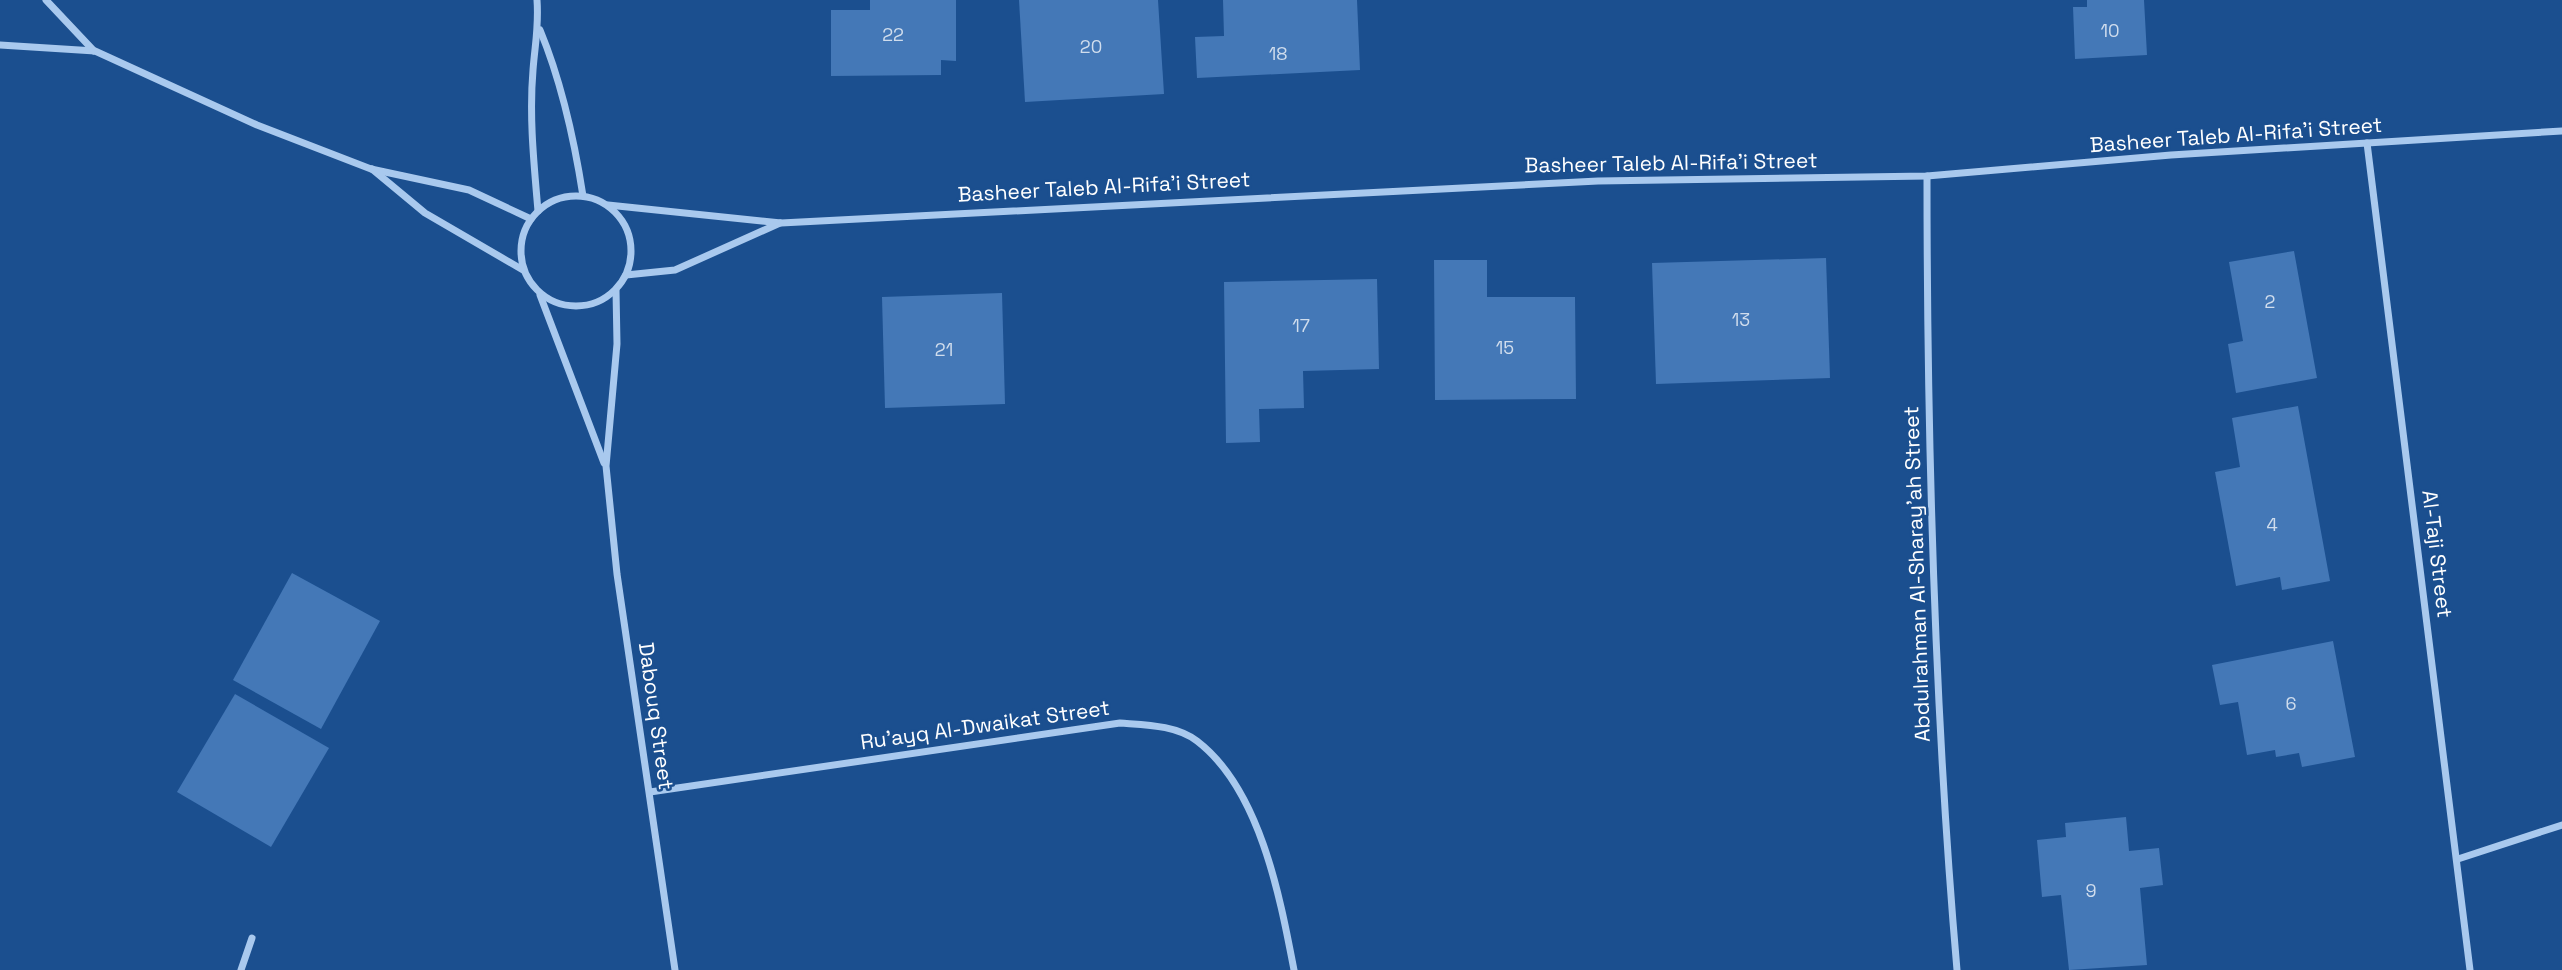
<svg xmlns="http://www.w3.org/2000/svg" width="2562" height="970" font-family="'Space Grotesk',sans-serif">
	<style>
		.building { fill: #4478b7 }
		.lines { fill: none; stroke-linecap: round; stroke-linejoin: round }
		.street { stroke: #a9c9ee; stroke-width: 7 }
		.labels { text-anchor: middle; stroke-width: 5; stroke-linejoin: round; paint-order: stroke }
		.number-label { font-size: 18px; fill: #d0dded }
		.street-label { font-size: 21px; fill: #fff; stroke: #1b4f8f }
	</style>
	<rect width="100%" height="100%" fill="#1b4f8f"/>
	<g class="building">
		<path d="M870 0H956V61L941 60V75L831 76V10H870Z"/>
		<path d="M1019 0H1158L1164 94 1025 102Z"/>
		<path d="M1223 0H1357L1360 70 1197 78 1195 37 1224 36Z"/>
		<path d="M2087 0H2144L2147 55 2075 59 2073 7H2087Z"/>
		<path d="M2294 251 2317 378 2236 393 2228 344 2243 341 2229 262Z"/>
		<path d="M1826 258 1830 378 1656 384 1652 263Z"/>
		<path d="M1434 260H1487V297H1575L1576 399 1435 400Z"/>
		<path d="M1377 279 1379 369 1303 371 1304 408 1259 409 1260 442 1226 443 1224 282Z"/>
		<path d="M1002 293 1005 404 885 408 882 297Z"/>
		<path d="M2298 406 2330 581 2282 590 2280 577 2236 586 2215 472 2240 467 2232 418Z"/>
		<path d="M292 573 380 621 321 729 233 680Z"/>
		<path d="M2333 641 2355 757 2302 767 2299 753 2276 757 2275 750 2247 755 2238 702 2220 705 2212 665Z"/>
		<path d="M235 694 329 748 271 847 177 792Z"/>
		<path d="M2126 817 2129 851 2159 848 2163 885 2140 888 2147 965 2069 970 2061 895 2042 897 2037 840 2066 837 2065 823Z"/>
	</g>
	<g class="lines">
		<g class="street">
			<path d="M46 0 94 51"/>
			<path d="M537 0C539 27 535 44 533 70 529 117 534 164 538 211"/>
			<path d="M540 30C562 83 574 138 583 196"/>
			<path d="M0 45 95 51 257 125 371 169 469 190 531 219"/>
			<path d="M2367 143 2470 970"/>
			<path d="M372 169 425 213 523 270"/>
			<path d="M1927 176C1927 441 1934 706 1957 970"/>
			<circle cx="576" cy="251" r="55"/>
			<path d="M608 205 781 223 1598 181 1927 176 2171 155 2562 131"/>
			<path d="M626 275 675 270 780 223"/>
			<path d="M616 290 617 344 606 466 617 574 675 970"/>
			<path d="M540 295 604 463"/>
			<path d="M650 792 1120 723C1146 725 1176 725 1197 741 1260 789 1280 897 1294 970"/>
			<path d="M2458 859 2562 825"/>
			<path d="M241 970 252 938"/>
		</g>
	</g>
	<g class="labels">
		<g class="number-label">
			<text x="2110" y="37">10</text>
			<text x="893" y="41">22</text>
			<text x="1091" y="53">20</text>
			<text x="1278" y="60">18</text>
			<text x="2270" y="308">2</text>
			<text x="1741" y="326">13</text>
			<text x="1301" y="332">17</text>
			<text x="1505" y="354">15</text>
			<text x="944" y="356">21</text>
			<text x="2272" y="531">4</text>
			<text x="2291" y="710">6</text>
			<text x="2091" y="897">9</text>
		</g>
		<g class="street-label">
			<text transform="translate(2236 135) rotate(-4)" y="7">Basheer Taleb Al-Rifa'i Street</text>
			<text transform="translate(1671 163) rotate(-1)" y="7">Basheer Taleb Al-Rifa'i Street</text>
			<text transform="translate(1104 187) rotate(-3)" y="7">Basheer Taleb Al-Rifa'i Street</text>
			<text transform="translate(2437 554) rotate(83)" y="7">Al-Taji Street</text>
			<text transform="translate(1917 574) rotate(-92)" y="7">Abdulrahman Al-Sharay'ah Street</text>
			<text transform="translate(656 716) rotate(82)" y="7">Dabouq Street</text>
			<text transform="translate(985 725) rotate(-8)" y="7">Ru'ayq Al-Dwaikat Street</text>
		</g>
	</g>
</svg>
